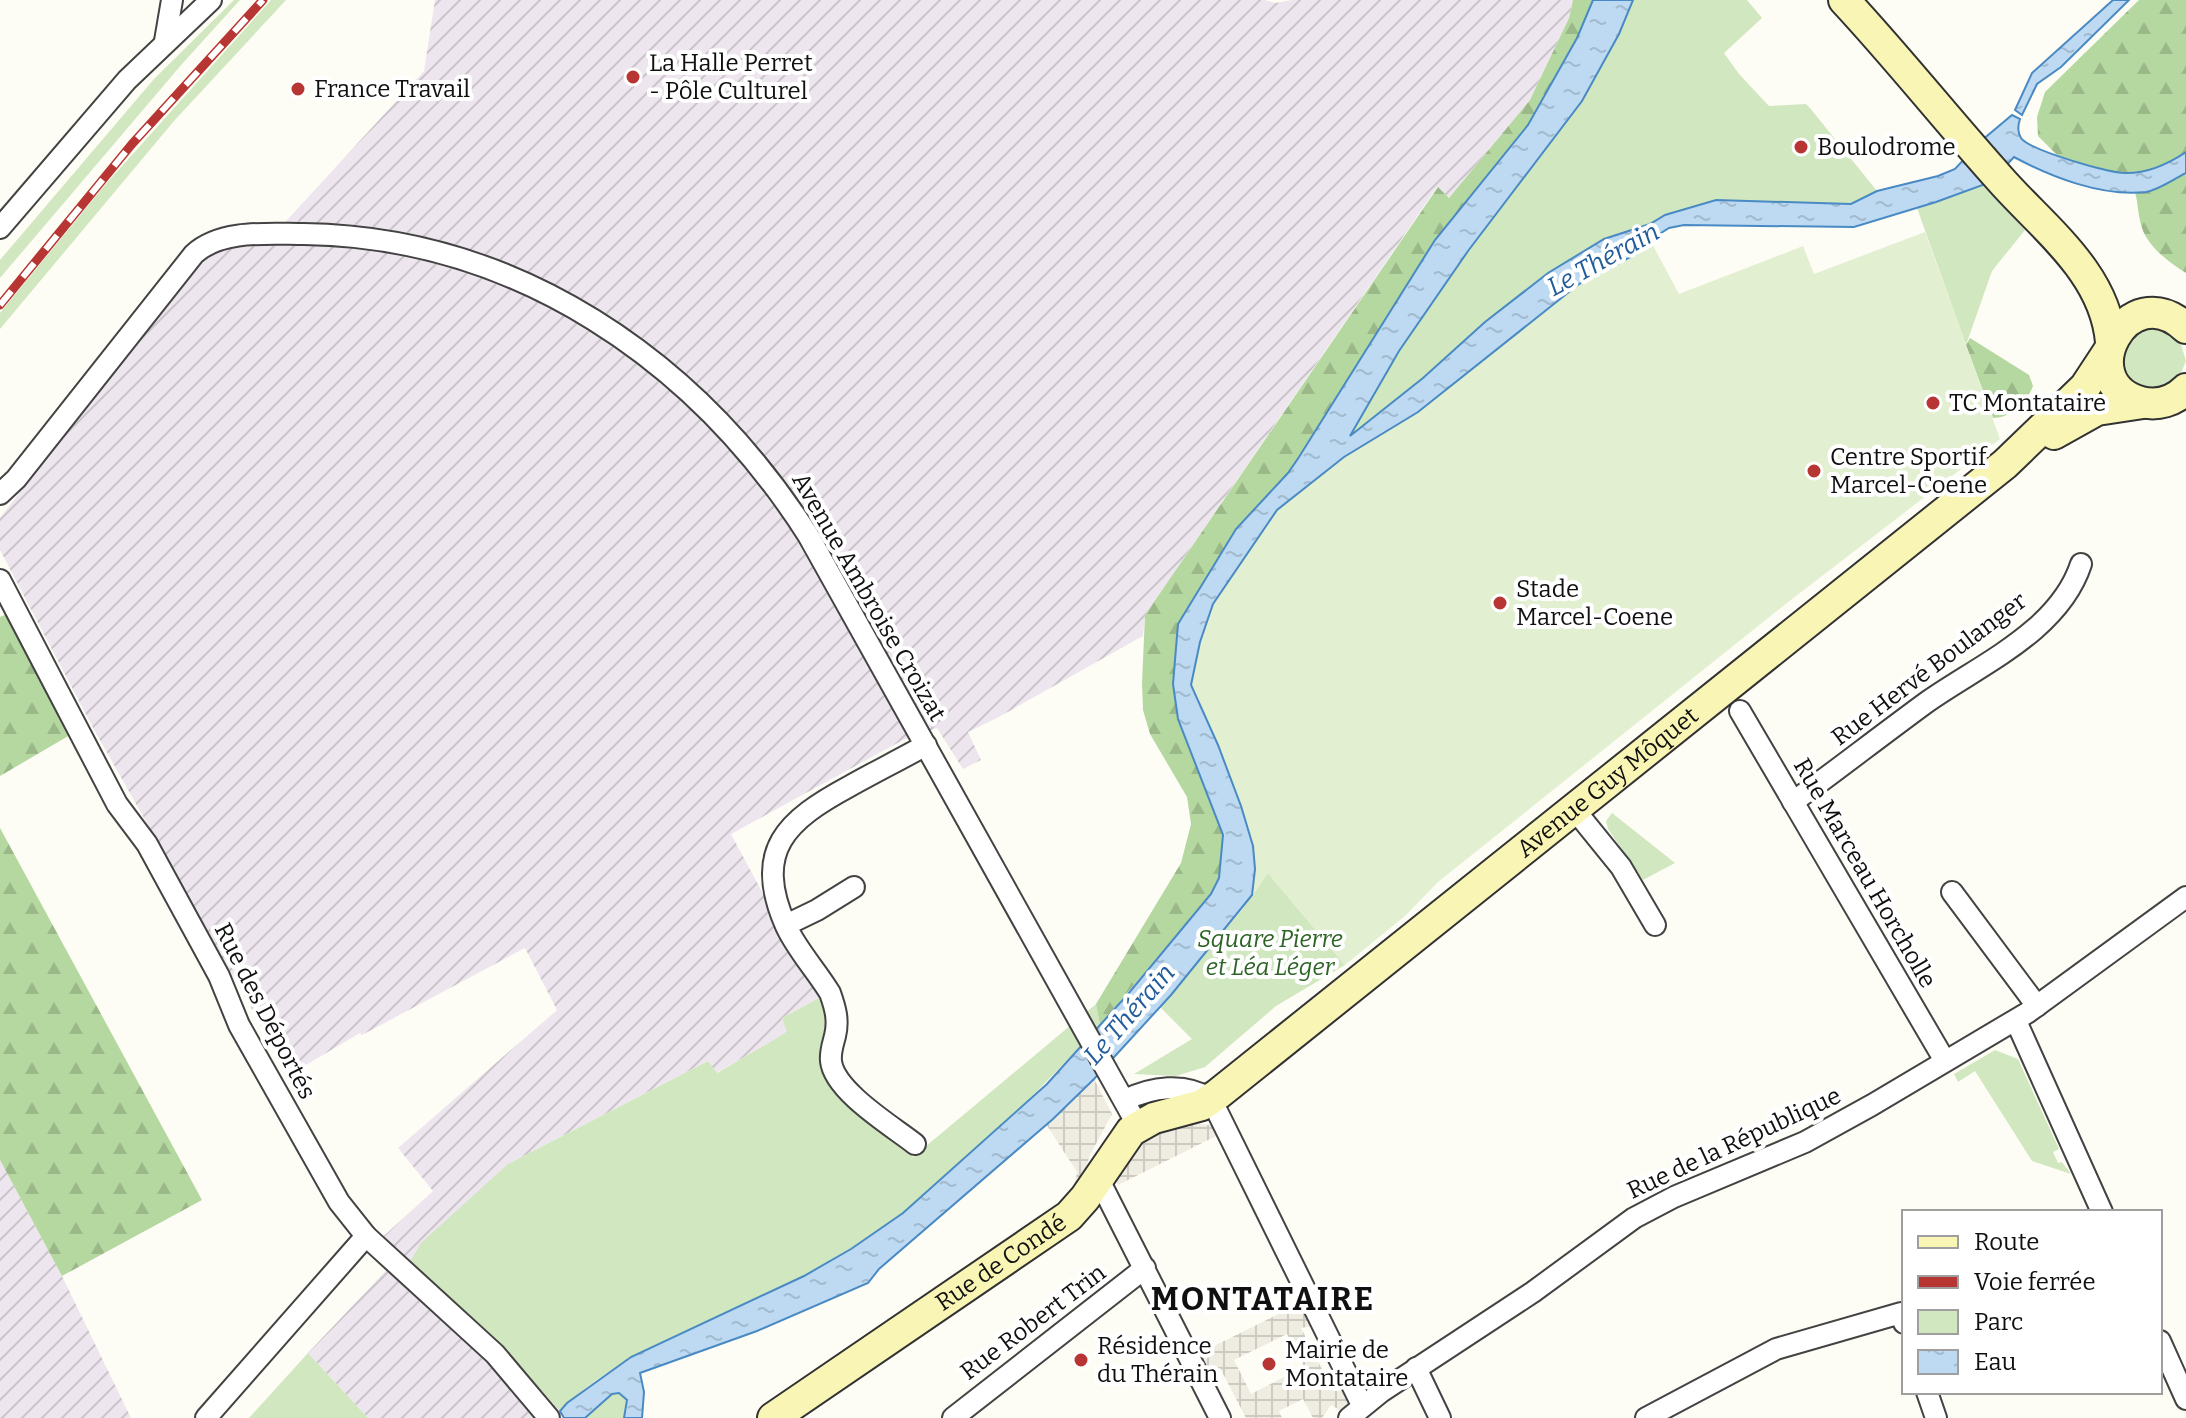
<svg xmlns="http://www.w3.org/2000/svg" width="2186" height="1418" font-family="Bitter,serif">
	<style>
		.industrial { fill: url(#industrial-furrows) }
		.green { fill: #d1e7c0 }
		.forest { fill: url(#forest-firs) }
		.pitch { fill: #e2efd1 }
		.plaza { fill: url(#plaza-grid); fill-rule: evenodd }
		.water { fill: url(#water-ripples); stroke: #498ac4; stroke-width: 2 }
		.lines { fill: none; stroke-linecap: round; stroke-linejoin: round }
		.street-casing { stroke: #434343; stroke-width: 24 }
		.secondary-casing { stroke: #323232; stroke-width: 34 }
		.street { stroke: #fff; stroke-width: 20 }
		.secondary { stroke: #f9f6b5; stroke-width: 30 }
		.rail-casing { stroke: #b73532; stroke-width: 9 }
		.rail { stroke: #fff; stroke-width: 6; stroke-dasharray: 18; stroke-linecap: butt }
		.poi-dot { fill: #b73532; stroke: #fff; stroke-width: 3 }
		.labels { text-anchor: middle; stroke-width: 8; stroke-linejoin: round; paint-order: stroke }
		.poi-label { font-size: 24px; fill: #101010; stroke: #fff; text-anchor: start }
		.street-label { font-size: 24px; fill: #101010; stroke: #fff }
		.park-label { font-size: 24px; font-style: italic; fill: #2d6425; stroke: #fff }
		.water-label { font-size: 26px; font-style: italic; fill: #225d9a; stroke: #fff }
		.district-label { font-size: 32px; font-weight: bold; letter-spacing: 2px; fill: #101010; stroke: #fff }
	</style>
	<defs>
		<pattern id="industrial-furrows" width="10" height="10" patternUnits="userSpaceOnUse" patternTransform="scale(2)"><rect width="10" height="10" fill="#eee6ee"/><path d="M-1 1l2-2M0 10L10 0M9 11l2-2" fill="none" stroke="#cbc4cb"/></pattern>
		<pattern id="forest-firs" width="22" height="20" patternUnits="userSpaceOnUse" patternTransform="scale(2)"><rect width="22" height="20" fill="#b5d7a0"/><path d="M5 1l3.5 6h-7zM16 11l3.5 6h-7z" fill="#9bb889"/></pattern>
		<pattern id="plaza-grid" width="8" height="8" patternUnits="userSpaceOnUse" patternTransform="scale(2)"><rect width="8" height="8" fill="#efede2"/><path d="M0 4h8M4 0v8" fill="none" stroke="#cccac1"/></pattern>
		<pattern id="water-ripples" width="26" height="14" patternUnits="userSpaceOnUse" patternTransform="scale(2)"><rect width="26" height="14" fill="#bddaf2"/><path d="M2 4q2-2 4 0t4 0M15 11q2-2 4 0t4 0" fill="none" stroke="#a1bace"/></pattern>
	</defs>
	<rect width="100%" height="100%" fill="#fefdf5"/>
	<g class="industrial">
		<path d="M435 0H1265L1275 3 1292 0H1573L1569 18 1530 100 1449 198 1437 187 1145 615 1143 636 997 718 968 732 981 760 963 769 937 728 903 740 731 834 819 998 782 1018 788 1032 716 1073 708 1061 508 1164 497 1340 560 1411 554 1418H368L308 1353 394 1262 375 1244 433 1191 398 1148 557 1010 525 948 362 1035 360 1033 289 1075 92 726 0 550V518L190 270 198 261 218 250 265 244 424 71Z"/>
		<path d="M0 1160 62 1276 131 1418H0Z"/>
	</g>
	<g class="green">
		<path d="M234 0H240L182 64 0 278V260L154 79Z"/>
		<path d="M271 0H286L174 121 0 329V313L105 185Z"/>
		<path d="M1633 0H1747L1762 18 1724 53 1739 74 1769 106 1806 104 1810 108 1877 191 1851 204 1716 200 1665 215 1650 224 1604 239 1548 273 1485 322 1423 378 1349 437 1399 351 1468 251 1582 101 1619 34Z"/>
		<path d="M1987 183 2025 230 1992 271 1966 345 1917 208Z"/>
		<path d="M2158 326 2180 341 2186 361 2178 380 2153 392 2128 382 2119 363 2132 332Z"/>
		<path d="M1612 813 1675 863 1643 880 1608 829 1606 821Z"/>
		<path d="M1268 873 1345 965 1276 1006 1205 1067 1176 1076 1134 1074 1192 1039 1160 1007 1241 911Z"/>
		<path d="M819 998C822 1005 827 1014 827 1022 828 1037 818 1049 821 1065 828 1099 887 1137 913 1157L1096 1004 1100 1025C1024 1106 946 1188 852 1249 809 1276 762 1298 716 1319 661 1344 603 1366 560 1411L497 1341 410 1262 421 1243 508 1164 708 1061 717 1073 787 1032 782 1018Z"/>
		<path d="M1995 1050 2018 1059 2059 1149 2053 1152 2058 1163 2062 1162 2071 1174 2032 1161 1975 1071 1958 1082 1954 1074Z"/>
		<path d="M308 1353 368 1418H249Z"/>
		<path d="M619 1393 627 1400 624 1418H585L612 1394Z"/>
	</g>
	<g class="forest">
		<path d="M1573 0H1593L1577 38 1528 125 1435 240 1299 457 1288 473 1236 529 1186 612 1173 684 1178 719 1223 835 1219 878 1211 894 1100 1025 1096 1004 1181 863 1191 824 1187 797 1150 734 1143 710 1142 683 1145 615 1438 187 1449 198 1530 100 1569 18Z"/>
		<path d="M2139 0H2186V273C2170 263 2148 247 2142 228 2135 204 2141 198 2126 174L2104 171 2057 155 2038 136 2037 117 2045 92Z"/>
		<path d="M1970 338 2029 375 2033 386C2027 402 2011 418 1993 418L1966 345Z"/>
		<path d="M9 613 70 735 0 776V617Z"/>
		<path d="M0 828 202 1200 62 1276 0 1160Z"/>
	</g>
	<path class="pitch" d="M1925 232 2000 439 1787 603 1438 882 1405 916 1345 965 1268 873 1252 895 1255 869 1253 846 1241 806 1218 745 1191 685 1200 642 1213 604 1277 510 1344 457 1418 412 1579 284 1638 253 1650 240 1679 294 1803 246 1814 274Z"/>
	<g class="plaza">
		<path d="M1094 1079 1112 1114 1090 1155 1079 1189 1075 1183 1077 1172 1046 1124Z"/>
		<path d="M1187 1123 1211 1125 1216 1136 1118 1185 1115 1179 1144 1137Z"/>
		<path d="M1301 1303 1314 1326 1301 1328 1333 1391H1348L1349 1403 1343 1412 1331 1405 1322 1418H1313L1303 1399 1279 1411 1282 1418H1246L1220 1368 1208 1373 1198 1354ZM1287 1334 1294 1346 1302 1342 1308 1354 1300 1358 1304 1367 1251 1394 1234 1360Z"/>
	</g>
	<g class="water">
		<path d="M1593 0H1633L1619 34 1582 101 1468 251 1399 351 1350 436 1423 378 1485 322 1548 273 1604 239 1650 224 1665 215 1716 200 1851 204 1877 191 1938 176 1955 169 1981 141 2012 115 2020 119C2018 125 2017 132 2021 138 2029 150 2111 174 2127 173 2149 173 2168 164 2186 152V173C2174 179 2159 190 2146 192 2102 197 2051 177 2014 157L1991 182 1936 202 1854 227 1684 225 1669 228 1650 240 1638 253 1579 284 1418 412 1344 457 1277 510 1213 604 1200 642 1191 685 1218 745 1241 806 1253 846 1255 869 1252 895 1171 995 1094 1079 1053 1119 879 1269 868 1283 757 1331 640 1373 644 1392 642 1418H624L627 1400 619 1393 612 1394 585 1418H564L560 1411 567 1403 631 1357 804 1276 851 1249 903 1213 1047 1084 1128 994 1211 894 1219 878 1223 835 1178 719 1173 684 1178 624 1236 529 1288 473 1299 457 1435 240 1528 125 1577 38Z"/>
		<path d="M2113 0H2129L2061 67 2037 84 2022 115 2015 110 2032 73Z"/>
	</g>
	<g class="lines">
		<g class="street-casing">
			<g id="street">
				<path d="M165 41 172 0"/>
				<path d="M0 228 127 80 211 0"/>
				<path d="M0 494 16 479 194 254C221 229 269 234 304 234 517 237 696 360 808 535L1138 1126"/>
				<path d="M0 580 117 804 147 844 219 976 239 1025 339 1202 366 1236 495 1354 549 1418"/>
				<path d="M1740 711 1945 1061"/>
				<path d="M1793 802C1838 769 1882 735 1927 702 1981 664 2059 631 2081 564"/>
				<path d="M1574 809 1621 867 1655 925"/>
				<path d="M1952 892 2037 1006"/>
				<path d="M786 925 817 910 854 887"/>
				<path d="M2016 1021 2102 1212"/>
				<path d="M1125 1100C1152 1087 1184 1082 1211 1099L1362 1405"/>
				<path d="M915 1144C892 1126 834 1091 831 1061 830 1052 833 1044 835 1036 839 1020 835 1007 830 993 816 970 797 950 786 926 752 850 787 820 850 786 875 772 901 759 926 745"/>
				<path d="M1098 1178 1220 1418"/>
				<path d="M2160 1341 2186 1399"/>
				<path d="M1416 1368 1440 1418"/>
				<path d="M1927 1392 1936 1418"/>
				<path d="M206 1418 366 1236"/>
				<path d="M953 1418 1145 1268"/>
				<path d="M1349 1418 1381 1392 1533 1292 1634 1218 1674 1197 1805 1142 1872 1105 2027 1013 2186 897"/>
				<path d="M1646 1418 1776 1349 1901 1313 1904 1323"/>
			</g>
		</g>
		<g class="secondary-casing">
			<g id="secondary">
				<path d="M1844 0C1898 58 1947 120 2000 179 2043 228 2105 272 2111 342"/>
				<path d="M2186 328C2127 273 2070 383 2141 402 2158 406 2174 401 2186 389"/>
				<path d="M2054 434 2097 410 2143 403"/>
				<path id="s1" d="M773 1418 1069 1216 1085 1198 1131 1131 1154 1118 1202 1105 1218 1094 2005 464 2085 387 2108 352"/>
			</g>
		</g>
		<use href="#street" class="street"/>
		<use href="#secondary" class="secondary"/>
		<g class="rail-casing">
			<path id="rail" d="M0 305 132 144 263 0"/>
		</g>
		<use href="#rail" class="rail"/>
	</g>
	<g class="poi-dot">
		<circle cx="633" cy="77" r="8"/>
		<circle cx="298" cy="89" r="8"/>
		<circle cx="1801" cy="147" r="8"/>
		<circle cx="1933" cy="403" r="8"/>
		<circle cx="1814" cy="471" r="8"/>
		<circle cx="1500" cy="603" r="8"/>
		<circle cx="1081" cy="1360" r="8"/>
		<circle cx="1269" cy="1364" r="8"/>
	</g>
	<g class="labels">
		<g class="poi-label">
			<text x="649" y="71">La Halle Perret<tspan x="649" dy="28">- Pôle Culturel</tspan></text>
			<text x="314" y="97">France Travail</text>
			<text x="1817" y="155">Boulodrome</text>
			<text x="1949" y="411">TC Montataire</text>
			<text x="1830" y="465">Centre Sportif<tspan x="1830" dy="28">Marcel-Coene</tspan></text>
			<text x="1516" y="597">Stade<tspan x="1516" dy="28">Marcel-Coene</tspan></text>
			<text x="1097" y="1354">Résidence<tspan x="1097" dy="28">du Thérain</tspan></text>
			<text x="1285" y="1358">Mairie de<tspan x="1285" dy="28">Montataire</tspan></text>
		</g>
		<g class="street-label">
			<text transform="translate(869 597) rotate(60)" y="8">Avenue Ambroise Croizat</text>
			<text transform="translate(1929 669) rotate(-37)" y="8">Rue Hervé Boulanger</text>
			<text dy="8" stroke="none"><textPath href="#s1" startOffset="1058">Avenue Guy Môquet</textPath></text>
			<text transform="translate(1865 873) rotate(60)" y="8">Rue Marceau Horcholle</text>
			<text transform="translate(265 1011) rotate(63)" y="8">Rue des Déportés</text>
			<text transform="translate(1734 1143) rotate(-25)" y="8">Rue de la République</text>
			<text dy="8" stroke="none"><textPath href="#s1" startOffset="276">Rue de Condé</textPath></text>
			<text transform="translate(1033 1322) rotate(-37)" y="8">Rue Robert Trin</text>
		</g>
		<g class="park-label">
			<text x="1270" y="947">Square Pierre<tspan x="1270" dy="28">et Léa Léger</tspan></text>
		</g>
		<g class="water-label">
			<text transform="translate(1603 259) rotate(-29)" y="9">Le Thérain</text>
			<text transform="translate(1129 1014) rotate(-49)" y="9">Le Thérain</text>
		</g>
		<g class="district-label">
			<text x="1263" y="1310">MONTATAIRE</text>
		</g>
	</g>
	<rect x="1902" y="1210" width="260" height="184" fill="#ffffff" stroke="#9f9f9f" stroke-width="2"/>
	<rect x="1918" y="1236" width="40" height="12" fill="#f9f6b5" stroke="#9f9f9f" stroke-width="2"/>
	<text x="1974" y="1250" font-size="24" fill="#101010">Route</text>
	<rect x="1918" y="1276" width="40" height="12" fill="#b73532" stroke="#9f9f9f" stroke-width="2"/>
	<text x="1974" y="1290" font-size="24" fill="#101010">Voie ferrée</text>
	<rect x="1918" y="1310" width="40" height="24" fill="#d1e7c0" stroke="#9f9f9f" stroke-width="2"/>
	<text x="1974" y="1330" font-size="24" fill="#101010">Parc</text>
	<rect x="1918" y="1350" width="40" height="24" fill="url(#water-ripples)" stroke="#9f9f9f" stroke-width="2"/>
	<text x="1974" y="1370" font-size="24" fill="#101010">Eau</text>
</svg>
